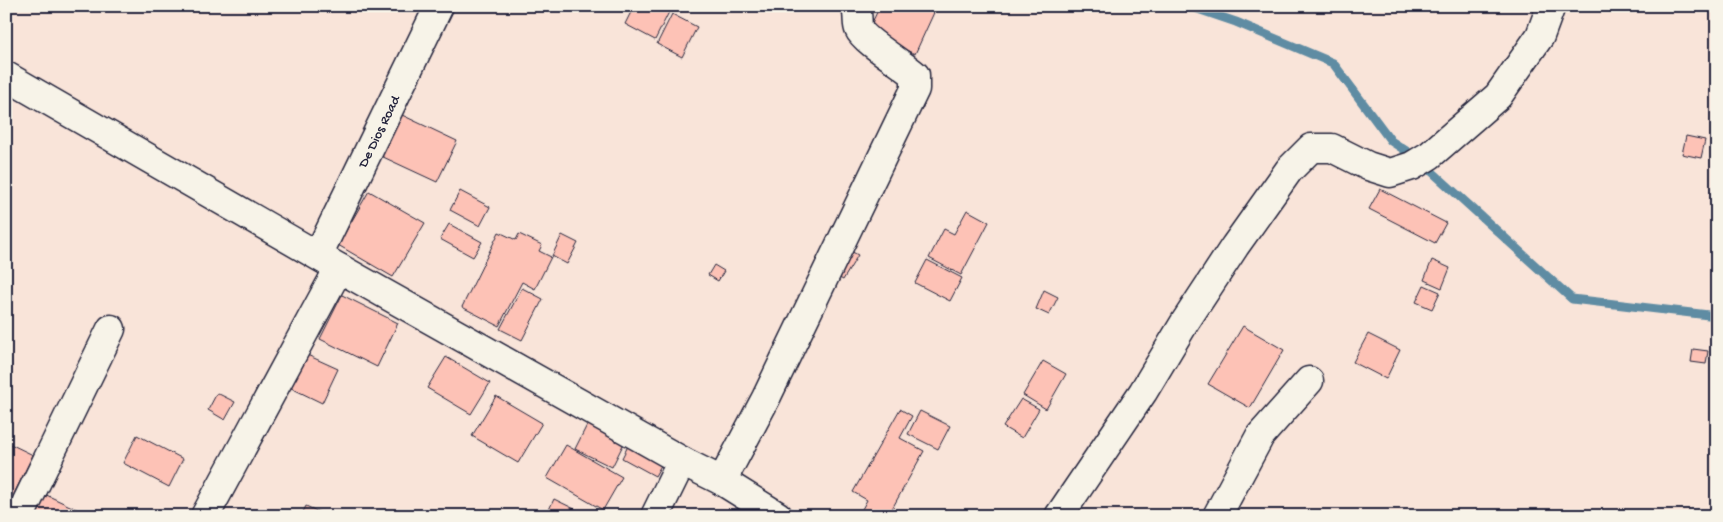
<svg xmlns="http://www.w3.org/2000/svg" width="1723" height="522" font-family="'Gochi Hand',sans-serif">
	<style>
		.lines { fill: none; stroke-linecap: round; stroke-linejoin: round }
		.stream { stroke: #5f8ca3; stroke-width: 9 }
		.building { fill: #fdc2b6; stroke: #22223b }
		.minor-casing { stroke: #22223b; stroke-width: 31 }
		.minor { stroke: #f7f3e8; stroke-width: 28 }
		.labels { text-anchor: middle; stroke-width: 4; stroke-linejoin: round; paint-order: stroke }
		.street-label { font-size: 14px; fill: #22223b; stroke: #f7f3e8 }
	</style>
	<rect width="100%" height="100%" fill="#f9e4d9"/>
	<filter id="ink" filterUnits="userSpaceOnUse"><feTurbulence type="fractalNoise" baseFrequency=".02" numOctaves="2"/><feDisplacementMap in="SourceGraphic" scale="10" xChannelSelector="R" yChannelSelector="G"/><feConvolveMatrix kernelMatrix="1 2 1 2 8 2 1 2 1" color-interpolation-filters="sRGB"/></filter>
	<g filter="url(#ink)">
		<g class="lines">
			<path class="stream" d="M1189 6 1236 22 1333 63 1391 141 1417 158 1572 299 1717 316"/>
		</g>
		<g class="building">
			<path d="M634 6H672L655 40 625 24Z"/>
			<path d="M880 6H937L915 54 867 33Z"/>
			<path d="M672 14 697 27 682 57 657 44Z"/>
			<path d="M402 115 457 141 437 182 381 156Z"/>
			<path d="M1686 136 1705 140 1701 158 1682 154Z"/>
			<path d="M1380 189 1446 223 1435 243 1369 209Z"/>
			<path d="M369 191 425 223 393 277 338 245Z"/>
			<path d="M460 191 490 207 480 226 450 210Z"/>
			<path d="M967 210 989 222 961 275 929 258 944 229 954 234Z"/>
			<path d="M449 224 482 242 473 257 440 239Z"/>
			<path d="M499 232 516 240 519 234 542 245 539 251 551 257 535 289 522 282 499 326 462 307Z"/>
			<path d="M562 235 578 243 567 264 552 256Z"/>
			<path d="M843 247 858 255 843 280 829 272Z"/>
			<path d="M927 260 962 278 950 301 915 283Z"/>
			<path d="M1432 260 1450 268 1442 288 1424 280Z"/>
			<path d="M714 265 724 271 718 281 708 275Z"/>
			<path d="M1424 285 1440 292 1432 309 1416 302Z"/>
			<path d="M522 288 543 299 522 340 500 329Z"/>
			<path d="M1044 290 1058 297 1049 315 1036 309Z"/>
			<path d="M342 295 398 323 377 367 320 339Z"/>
			<path d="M1243 326 1284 350 1250 408 1208 384Z"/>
			<path d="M1368 334 1400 350 1386 379 1353 362Z"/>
			<path d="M1693 349 1708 351 1706 364 1691 362Z"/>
			<path d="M305 354 338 369 322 403 289 387Z"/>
			<path d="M446 357 490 383 471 414 427 388Z"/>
			<path d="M1043 361 1066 374 1046 409 1023 395Z"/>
			<path d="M217 393 235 402 225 420 208 410Z"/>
			<path d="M496 396 542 423 518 463 472 436Z"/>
			<path d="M1021 399 1039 409 1022 438 1003 427Z"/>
			<path d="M900 409 912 416 900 438 924 451 888 516H870L861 511 867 500 853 492Z"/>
			<path d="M920 411 950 426 938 449 908 434Z"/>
			<path d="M589 421 626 439 612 467 575 449Z"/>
			<path d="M137 435 183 459 169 487 123 463Z"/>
			<path d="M6 442 33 455 7 508H6Z"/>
			<path d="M630 442 664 460 655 476 622 458Z"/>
			<path d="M566 445 622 477 603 510 547 478Z"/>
			<path d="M40 492 85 513 83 516H29Z"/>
			<path d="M554 499 589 516H546Z"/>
			<path d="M306 506 327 516H301Z"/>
		</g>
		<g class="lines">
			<g class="minor-casing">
				<g id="minor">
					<path d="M6 76 339 268 682 461 722 481 778 516"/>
					<path d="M318 255 439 6"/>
					<path d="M722 481 766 398 915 89V75C903 64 864 41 859 29 857 25 858 18 857 13"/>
					<path d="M20 516 111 329"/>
					<path d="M205 516 339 268"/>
					<path d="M655 516 682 461"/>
					<path d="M1059 516 1143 392 1185 322 1235 246 1289 170 1311 148H1332L1368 166 1390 173 1412 166 1430 155 1498 96 1540 36 1551 6"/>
					<path d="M1217 516 1260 436 1309 381"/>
				</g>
			</g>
			<use href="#minor" class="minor"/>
		</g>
	</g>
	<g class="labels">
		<g class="street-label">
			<text transform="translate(378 131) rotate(-64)" y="5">De Dios Road</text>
		</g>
	</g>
	<rect width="1723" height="522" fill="none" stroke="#f7f3e8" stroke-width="25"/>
	<rect x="12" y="12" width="1698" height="497" fill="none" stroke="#22223b" stroke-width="2" filter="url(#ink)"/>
</svg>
